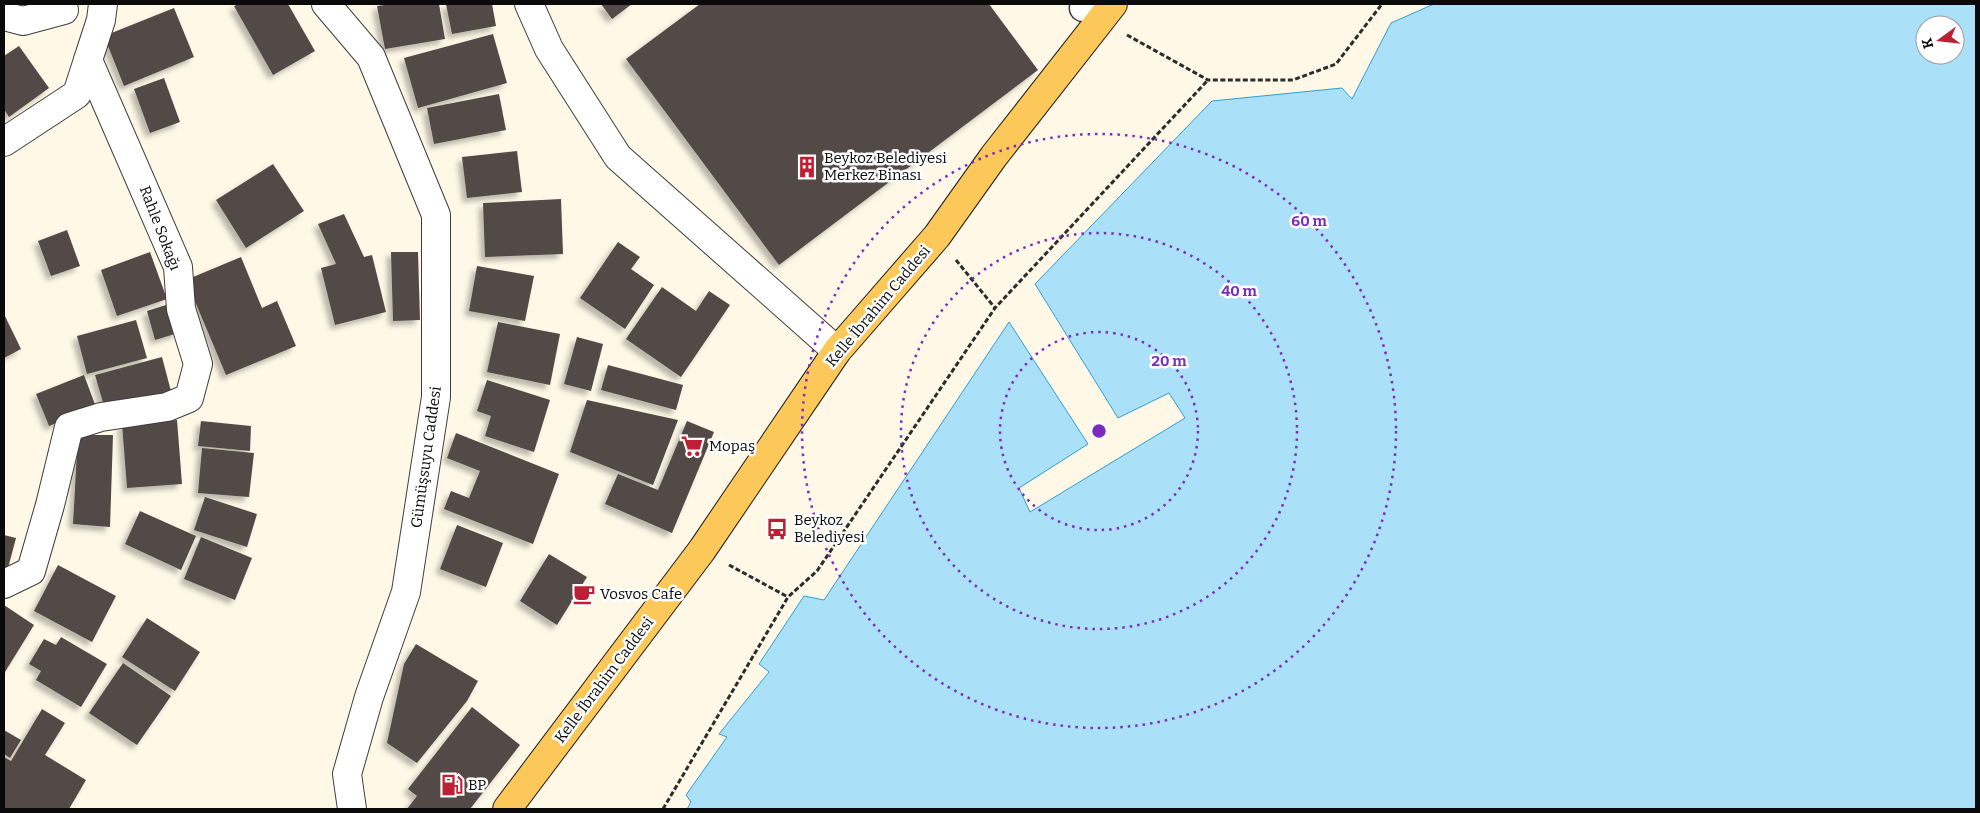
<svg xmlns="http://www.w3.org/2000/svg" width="1980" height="813" font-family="Bitter,serif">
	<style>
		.water { fill: #abe1f8; stroke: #309dd0; fill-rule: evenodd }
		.building { fill: #534a46; filter: url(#shadow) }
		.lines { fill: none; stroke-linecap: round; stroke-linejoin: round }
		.pedestrian-casing { stroke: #3d3d3d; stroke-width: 29 }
		.minor-casing { stroke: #3d3d3d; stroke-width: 30 }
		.tertiary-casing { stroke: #3d3d3d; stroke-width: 30 }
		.primary-casing { stroke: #1b1b1b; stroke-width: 30 }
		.path { stroke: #2c2c2c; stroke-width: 3; stroke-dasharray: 5 2.5; stroke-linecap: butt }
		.pedestrian { stroke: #fff; stroke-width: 26 }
		.minor { stroke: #fff; stroke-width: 28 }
		.tertiary { stroke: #fff; stroke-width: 28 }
		.primary { stroke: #fdc85a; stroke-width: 28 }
		.ring { fill: none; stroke: #7b2cbf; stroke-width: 2.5; stroke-dasharray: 2.5 5 }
		.labels { text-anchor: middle; stroke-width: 5; stroke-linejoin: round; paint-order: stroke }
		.poi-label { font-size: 15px; fill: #0a0a0a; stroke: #fff; text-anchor: start }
		.street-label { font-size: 15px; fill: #0a0a0a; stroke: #fff }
		.centre { fill: #7b2cbf; stroke: #fff; stroke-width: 2.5 }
		.ring-label { font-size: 15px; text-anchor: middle; font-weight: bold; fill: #7b2cbf; stroke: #fff; stroke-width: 5; stroke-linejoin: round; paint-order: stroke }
	</style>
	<defs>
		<filter id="shadow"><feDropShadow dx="-4.5" dy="4.5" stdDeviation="2.5" flood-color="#0004"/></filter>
	</defs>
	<rect width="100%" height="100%" fill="#fff8e7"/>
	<path class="water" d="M1434 4H1976V809H687L691 802 686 795 727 737 719 734 769 672 759 664 804 596 824 600 1009 322 1088 444 1019 488 1030 512 1185 418 1169 393 1118 418 1035 284 1212 101 1342 88 1352 99 1391 23ZM1925 25H1955V55H1925Z"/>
	<g class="building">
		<path d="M239 4H288L315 51 273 75 234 6Z"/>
		<path d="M392 4H439L445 39 385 49 377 6Z"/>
		<path d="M446 4H492L496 26 452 34Z"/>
		<path d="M601 4H632L612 19Z"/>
		<path d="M700 4H989L1038 70 779 265 626 59Z"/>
		<path d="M174 8 194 57 124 86 104 36Z"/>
		<path d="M493 34 507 83 418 108 404 58Z"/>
		<path d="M19 46 49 88 9 117 4 109V56Z"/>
		<path d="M164 78 180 122 150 133 134 89Z"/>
		<path d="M499 94 506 130 434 144 427 108Z"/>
		<path d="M517 151 522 192 467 198 462 157Z"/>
		<path d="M273 164 304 211 246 248 216 200Z"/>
		<path d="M561 199 563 254 485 257 483 203Z"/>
		<path d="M344 214 364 257 372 255 386 312 335 325 321 268 336 264 318 224Z"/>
		<path d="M67 230 80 266 51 276 38 241Z"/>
		<path d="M618 242 640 257 631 269 654 285 625 329 580 298Z"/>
		<path d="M150 252 167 299 117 316 101 270Z"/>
		<path d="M391 252H418L420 320 393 321Z"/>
		<path d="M241 257 262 308 277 301 296 346 226 375 186 280Z"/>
		<path d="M477 266 534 276 525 321 469 311Z"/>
		<path d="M662 287 696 311 709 291 730 305 681 377 626 339Z"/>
		<path d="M169 304 178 333 155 340 147 311Z"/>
		<path d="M4 314 21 349 4 358Z"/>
		<path d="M136 320 147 358 87 374 77 336Z"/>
		<path d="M498 322 560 334 550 385 487 372Z"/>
		<path d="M577 337 603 344 591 391 564 384Z"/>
		<path d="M162 357 172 395 106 413 95 375Z"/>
		<path d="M608 365 683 385 676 410 601 390Z"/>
		<path d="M84 375 96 407 49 426 36 394Z"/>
		<path d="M487 380 550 400 534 452 485 436 491 416 477 411Z"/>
		<path d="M587 400 678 420 653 485 570 452Z"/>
		<path d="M177 420 182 484 127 488 122 424Z"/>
		<path d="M201 421 251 426 250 451 198 446Z"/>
		<path d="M687 421 714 432 672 533 605 504 618 474 658 490Z"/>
		<path d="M456 433 559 474 533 544 444 509 451 491 469 498 480 471 447 458Z"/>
		<path d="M78 435H113L110 527 73 524Z"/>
		<path d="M202 448 254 453 249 497 198 493Z"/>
		<path d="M205 497 257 514 247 547 194 530Z"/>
		<path d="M140 511 196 536 181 570 125 544Z"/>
		<path d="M457 525 503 543 486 587 440 569Z"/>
		<path d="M4 535 16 538 7 572 4 571Z"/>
		<path d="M201 537 252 558 235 600 184 579Z"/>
		<path d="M549 554 587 577 557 625 520 601Z"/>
		<path d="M58 565 116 596 92 642 34 611Z"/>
		<path d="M4 605 34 625 5 672 4 671Z"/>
		<path d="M147 618 200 652 175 691 122 657Z"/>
		<path d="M61 637 107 664 81 707 36 680 41 671 29 664 44 639 56 645Z"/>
		<path d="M416 644 478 681 467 701 417 763 387 743 404 664Z"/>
		<path d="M123 663 171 696 137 745 89 713Z"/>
		<path d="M472 707 520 745 470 809H407L417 796 408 789Z"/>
		<path d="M42 709 65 723 45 755 86 780 69 809H4V757L11 761Z"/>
		<path d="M4 730 21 740 10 758 4 754Z"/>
	</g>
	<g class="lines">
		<g class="pedestrian-casing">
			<path id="pedestrian" d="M1083 8 1086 4"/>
		</g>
		<g class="minor-casing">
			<g id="minor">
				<path d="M529 4 549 49 618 157 837 351"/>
				<path d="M4 16 23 21 64 10"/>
				<path d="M4 142 77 94 88 60"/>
				<path d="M4 584 31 571 50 505 69 427 101 417 167 407 189 398 198 364 181 309 178 267 88 60 101 20 103 4"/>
			</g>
		</g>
		<g class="tertiary-casing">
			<path id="tertiary" d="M326 4 371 57 436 215V397L406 592 369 697 347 774 352 809"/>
		</g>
		<g class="primary-casing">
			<path id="primary" d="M507 809 702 550 837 351 937 236 994 156 1113 4"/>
		</g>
		<g class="path">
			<path d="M1127 35 1208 80H1293L1336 64 1382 4"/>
			<path d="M956 260 995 308"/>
			<path d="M729 565 788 597"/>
			<path d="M663 809 788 597 817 571 995 308 1208 80"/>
		</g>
		<use href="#pedestrian" class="pedestrian"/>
		<use href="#minor" class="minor"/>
		<use href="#tertiary" class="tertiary"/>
		<use href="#primary" class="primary"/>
	</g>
	<g class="ring">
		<circle cx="1099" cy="431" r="99"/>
		<circle cx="1099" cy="431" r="198"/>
		<circle cx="1099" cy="431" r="297"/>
	</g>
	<defs>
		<g id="building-bare" transform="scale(1.725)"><path d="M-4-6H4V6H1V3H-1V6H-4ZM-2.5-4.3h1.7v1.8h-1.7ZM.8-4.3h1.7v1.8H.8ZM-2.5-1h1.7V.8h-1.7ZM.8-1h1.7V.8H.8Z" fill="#bd2034" stroke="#fff" stroke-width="2.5" paint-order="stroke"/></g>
		<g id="supermarket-bare" transform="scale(1.725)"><path d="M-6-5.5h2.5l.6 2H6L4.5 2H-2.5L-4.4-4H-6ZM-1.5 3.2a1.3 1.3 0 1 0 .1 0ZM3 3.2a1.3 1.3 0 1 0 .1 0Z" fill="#bd2034" stroke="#fff" stroke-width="2.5" paint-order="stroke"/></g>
		<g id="bus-bare" transform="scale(1.725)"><path d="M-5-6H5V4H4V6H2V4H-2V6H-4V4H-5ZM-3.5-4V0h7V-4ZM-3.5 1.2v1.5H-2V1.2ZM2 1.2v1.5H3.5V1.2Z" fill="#bd2034" stroke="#fff" stroke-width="2.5" paint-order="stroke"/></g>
		<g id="cafe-bare" transform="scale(1.725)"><path d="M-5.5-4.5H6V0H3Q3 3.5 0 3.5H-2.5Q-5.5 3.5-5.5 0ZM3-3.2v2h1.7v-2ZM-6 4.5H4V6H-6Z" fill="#bd2034" stroke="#fff" stroke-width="2.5" paint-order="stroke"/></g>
		<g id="fuel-bare" transform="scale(1.725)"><path d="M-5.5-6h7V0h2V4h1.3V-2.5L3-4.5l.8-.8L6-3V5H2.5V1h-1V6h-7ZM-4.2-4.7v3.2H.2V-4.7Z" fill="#bd2034" stroke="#fff" stroke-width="2.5" paint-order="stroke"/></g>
	</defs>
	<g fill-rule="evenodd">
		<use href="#building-bare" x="807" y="167"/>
		<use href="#supermarket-bare" x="692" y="446"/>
		<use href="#bus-bare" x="777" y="529"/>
		<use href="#cafe-bare" x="584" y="594"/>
		<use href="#fuel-bare" x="452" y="785"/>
	</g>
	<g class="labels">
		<g class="poi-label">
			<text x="824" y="163">Beykoz Belediyesi<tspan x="824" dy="17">Merkez Binası</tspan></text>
			<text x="709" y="451">Mopaş</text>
			<text x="794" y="525">Beykoz<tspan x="794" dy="17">Belediyesi</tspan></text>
			<text x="600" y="599">Vosvos Cafe</text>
			<text x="468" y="790">BP</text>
		</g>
		<g class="street-label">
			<text transform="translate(160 228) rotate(69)" y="5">Rahle Sokağı</text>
			<text transform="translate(878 306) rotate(-50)" y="5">Kelle İbrahim Caddesi</text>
			<text transform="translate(426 457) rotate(-82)" y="5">Gümüşsuyu Caddesi</text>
			<text transform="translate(604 680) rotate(-53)" y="5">Kelle İbrahim Caddesi</text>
		</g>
	</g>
	<circle cx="1099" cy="431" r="8" class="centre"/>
	<g class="ring-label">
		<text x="1309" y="226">60 m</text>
		<text x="1239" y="296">40 m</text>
		<text x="1169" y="366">20 m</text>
	</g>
	<rect width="1980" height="813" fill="none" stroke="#0a0a0a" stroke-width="10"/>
	<g transform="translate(1940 40) rotate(255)"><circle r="24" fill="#ffffff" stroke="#9d9d9d"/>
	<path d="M0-4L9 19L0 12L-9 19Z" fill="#bd2034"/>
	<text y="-8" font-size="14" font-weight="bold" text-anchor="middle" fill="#0a0a0a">K</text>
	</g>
</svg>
